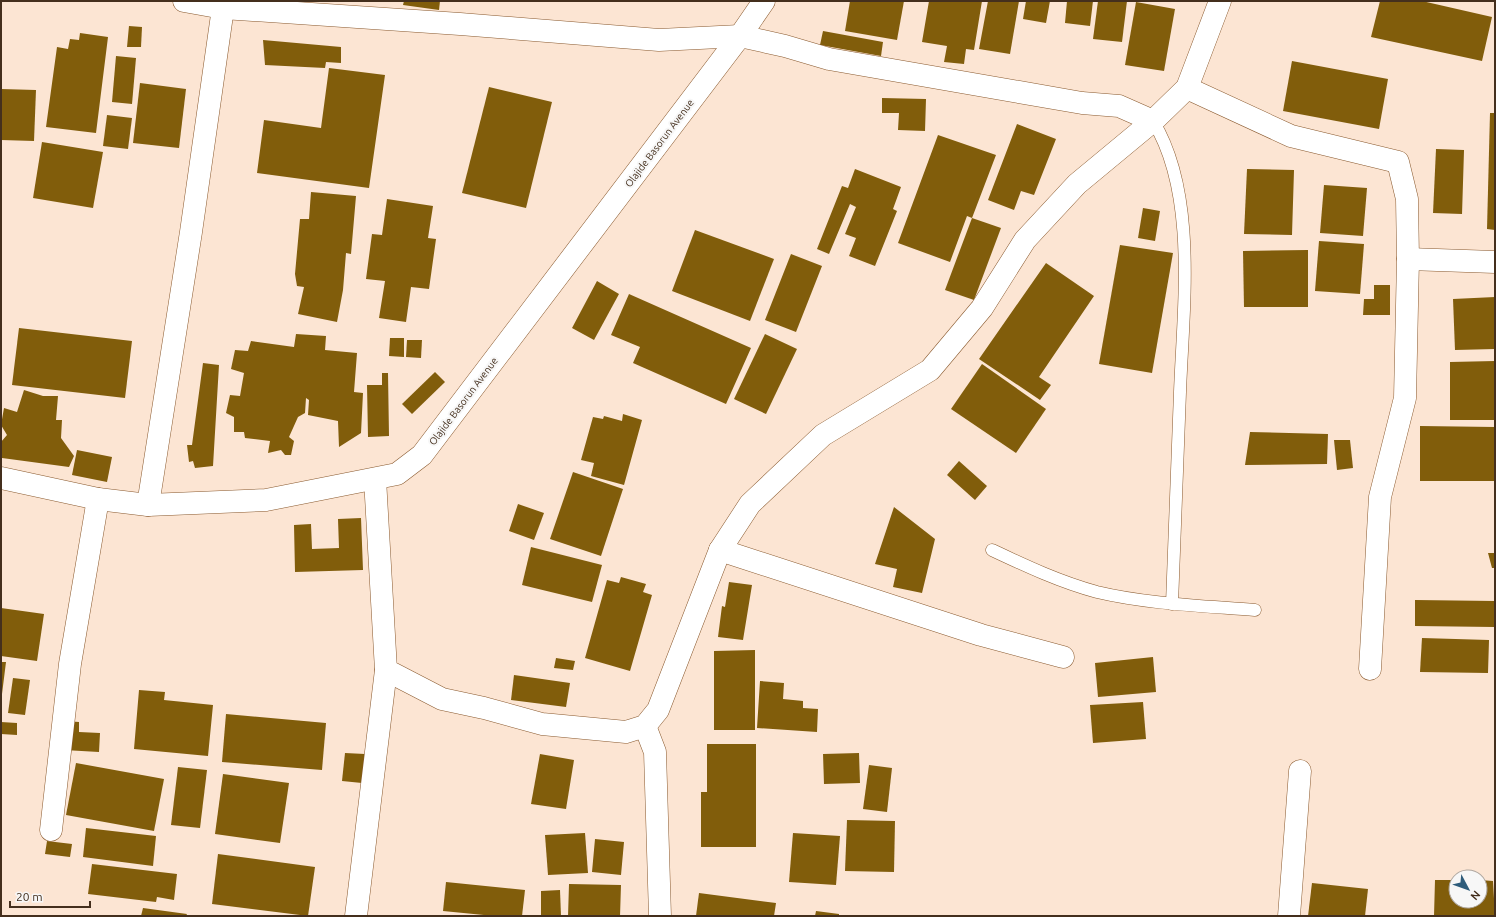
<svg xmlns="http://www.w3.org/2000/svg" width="1496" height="917" font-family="Ubuntu,sans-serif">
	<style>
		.building { fill: #815d0b }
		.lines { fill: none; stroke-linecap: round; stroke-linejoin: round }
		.lane-casing { stroke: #8a5a2f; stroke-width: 13 }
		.street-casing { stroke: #8a5a2f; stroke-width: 23 }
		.lane { stroke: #fff; stroke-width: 12 }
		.street { stroke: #fff; stroke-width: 22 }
		.labels { text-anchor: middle; stroke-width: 4; stroke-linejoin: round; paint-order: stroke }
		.street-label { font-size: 10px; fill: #442f1d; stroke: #f7f7f7 }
	</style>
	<rect width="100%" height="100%" fill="#fce5d3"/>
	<g class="building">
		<path d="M404 1H440L439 10 403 5Z"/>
		<path d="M850 1H904L897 40 845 31Z"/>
		<path d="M929 1H982L974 50 966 49 964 64 944 62 947 46 922 42Z"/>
		<path d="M988 1H1019L1010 54 979 49Z"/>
		<path d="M1026 1H1050L1046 23 1023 19Z"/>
		<path d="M1067 1H1093L1090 26 1065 23Z"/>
		<path d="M1098 1H1127L1122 42 1093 39Z"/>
		<path d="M1380 1H1422L1492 17 1482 61 1371 37Z"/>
		<path d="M1136 2 1175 9 1164 71 1125 65Z"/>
		<path d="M129 26 142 27 141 47H127Z"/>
		<path d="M823 31 883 42 881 56 820 45Z"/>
		<path d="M80 33 108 37 96 133 46 127 57 47 68 49 70 39 79 40Z"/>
		<path d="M263 40 341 47V63L326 62 325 68 265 65Z"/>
		<path d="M116 56 136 58 132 104 112 102Z"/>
		<path d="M1292 61 1388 79 1379 129 1283 111Z"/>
		<path d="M329 68 385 75 369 188 257 173 264 120 321 128Z"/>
		<path d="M140 83 186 89 179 148 133 143Z"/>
		<path d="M489 87 552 102 526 208 462 193Z"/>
		<path d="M1 89 36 90 34 141 1 140Z"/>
		<path d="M882 98 926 99 925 131 898 130 899 113H882Z"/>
		<path d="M1490 113H1495V230L1487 229Z"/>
		<path d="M107 115 132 118 128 149 103 146Z"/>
		<path d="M1017 124 1056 139 1034 195 1021 191 1014 210 988 200Z"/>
		<path d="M938 135 996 155 972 218 967 216 950 262 898 243Z"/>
		<path d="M42 142 103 152 93 208 33 198Z"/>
		<path d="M1436 149 1464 150 1462 214 1433 213Z"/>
		<path d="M855 169 901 187 893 209 897 211 875 266 849 256 856 238 845 234 856 207 850 204 829 254 817 249 842 186 848 188Z"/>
		<path d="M1247 169 1294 170 1292 235 1244 234Z"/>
		<path d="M1324 185 1367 188 1363 236 1320 233Z"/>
		<path d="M311 192 356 196 351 254 346 253 343 290 337 322 298 314 304 287 297 286 295 274 300 219H309Z"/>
		<path d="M387 199 433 206 428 238 436 239 429 289 411 287 406 322 379 318 385 281 366 279 372 234 382 235Z"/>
		<path d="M1143 208 1160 211 1155 241 1138 238Z"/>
		<path d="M972 218 1001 228 974 300 945 290Z"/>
		<path d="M695 230 774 259 750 321 672 291Z"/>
		<path d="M1319 241 1364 244 1360 294 1315 291Z"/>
		<path d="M1120 245 1173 253 1152 373 1099 364Z"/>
		<path d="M1308 250V307H1244L1243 251Z"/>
		<path d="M791 254 822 266 796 332 765 320Z"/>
		<path d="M1046 263 1094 296 1039 377 1051 385 1040 400 979 359Z"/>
		<path d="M597 281 619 294 594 340 572 328Z"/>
		<path d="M1374 285H1390V315H1363L1364 299H1374Z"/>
		<path d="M629 294 751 348 726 404 633 363 640 347 611 335Z"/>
		<path d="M1495 297V349L1455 350 1453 299Z"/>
		<path d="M19 328 132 341 125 398 12 385Z"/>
		<path d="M296 334 326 336 325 350 357 353 354 392 363 393 361 433 339 447 338 421 308 415 309 400 306 398 305 413 298 417 289 437 294 441 291 455H285L281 450 268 453 270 441 245 438 244 432H234V417L226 413 230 395 240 396 244 373 231 369 235 350 248 351 251 341 294 347Z"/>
		<path d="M765 334 797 349 766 414 734 399Z"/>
		<path d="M390 338H404V357L389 356Z"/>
		<path d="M407 340H422L421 358 406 357Z"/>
		<path d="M1495 361V420H1450V362Z"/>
		<path d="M203 363 219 365 213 466 195 468 193 461 189 462 187 445H192Z"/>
		<path d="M982 364 1046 409 1016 453 951 409Z"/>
		<path d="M435 372 445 382 412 414 402 404Z"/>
		<path d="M382 373H388L389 436 368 437 367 385H382Z"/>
		<path d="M24 390 43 396H58L56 420H62L61 438 74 456 69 467 2 458 1 442 7 435 1 425 4 408 17 412Z"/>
		<path d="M623 414 642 420 624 485 591 476 594 463 581 460 593 417 603 419 604 416 622 421Z"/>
		<path d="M1420 426 1495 427V481H1420Z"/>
		<path d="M1250 432 1328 434 1327 464 1245 465Z"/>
		<path d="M1334 440H1350L1353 468 1337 470Z"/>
		<path d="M77 450 112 457 107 482 72 475Z"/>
		<path d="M959 461 987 486 975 500 947 475Z"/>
		<path d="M573 472 623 489 601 556 550 539Z"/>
		<path d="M518 504 544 513 534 540 509 531Z"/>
		<path d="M894 507 935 539 922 593 893 587 897 569 875 564Z"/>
		<path d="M361 518 363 570 295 572 294 525 311 524 312 549 339 548 338 519Z"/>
		<path d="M531 547 602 565 592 602 522 585Z"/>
		<path d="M1488 553H1495V568H1492Z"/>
		<path d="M621 577 646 584 643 592 652 595 630 671 585 658 607 580 619 583Z"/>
		<path d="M729 582 752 585 743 640 718 637 722 606 725 607Z"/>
		<path d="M1415 600 1495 601 1494 627 1415 626Z"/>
		<path d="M1 608 44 614 37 661 1 656Z"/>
		<path d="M1422 638 1489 640 1488 673 1420 672Z"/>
		<path d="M755 650V730H714V651Z"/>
		<path d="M1153 657 1156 692 1098 697 1095 663Z"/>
		<path d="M556 658 575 661 573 670 554 668Z"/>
		<path d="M1 662H6L2 694H1Z"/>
		<path d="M514 675 570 683 566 707 511 700Z"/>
		<path d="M13 678 30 680 25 715 8 713Z"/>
		<path d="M760 681 784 683 783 699 803 701V708L818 709 817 732 757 728Z"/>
		<path d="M139 690 165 692 164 700 213 705 208 756 134 749Z"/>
		<path d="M1143 702 1146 739 1093 743 1090 705Z"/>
		<path d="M226 714 326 723 322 770 222 762Z"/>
		<path d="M66 721 79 722V732L100 733 99 752 64 750Z"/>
		<path d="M1 722 17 723V735L1 734Z"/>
		<path d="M707 744H756V847H701V792H707Z"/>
		<path d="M345 753 365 754 362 783 342 781Z"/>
		<path d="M859 753 860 783 824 784 823 754Z"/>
		<path d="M540 754 574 760 566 809 531 804Z"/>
		<path d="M76 763 164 779 154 831 66 815Z"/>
		<path d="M869 765 892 768 887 812 863 809Z"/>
		<path d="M178 767 207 770 200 828 171 825Z"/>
		<path d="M223 774 289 783 280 843 215 834Z"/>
		<path d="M847 820 895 821 894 872 845 871Z"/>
		<path d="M86 828 156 836 153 866 83 857Z"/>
		<path d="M585 833 588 873 548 875 545 835Z"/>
		<path d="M793 833 840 836 836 885 789 882Z"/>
		<path d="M595 839 624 842 621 875 592 872Z"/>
		<path d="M47 841 72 844 70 857 45 854Z"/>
		<path d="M218 854 315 867 308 916 212 904Z"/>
		<path d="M92 864 177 874 174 900 157 897 156 902 88 894Z"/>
		<path d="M1435 880H1456V901H1480V880L1493 881 1495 916H1434Z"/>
		<path d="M446 882 525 890 522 916H494L443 911Z"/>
		<path d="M1312 883 1368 889 1365 916H1308Z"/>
		<path d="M569 884 621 885 620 916H568Z"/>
		<path d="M560 890 561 916H541V891Z"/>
		<path d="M699 893 776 903 774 916H696Z"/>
		<path d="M143 908 187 914 186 916H141Z"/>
		<path d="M816 911 839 914V916H815Z"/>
	</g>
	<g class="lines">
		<g class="lane-casing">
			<g id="lane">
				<path d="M1153 121C1198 194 1183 309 1180 392 1177 462 1175 533 1172 604"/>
				<path d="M992 550C1026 566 1060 582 1097 592 1147 604 1205 606 1255 610"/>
			</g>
		</g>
		<g class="street-casing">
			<g id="street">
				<path d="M184 1 223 8 460 24 659 40 740 36 785 46 829 59 1082 103 1119 106 1153 121"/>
				<path d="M1187 88 1291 136 1398 162 1407 199 1408 259 1405 398 1380 497 1370 669"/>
				<path d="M1408 259 1495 262"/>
				<path d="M1 478 98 499 148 505 266 500 397 474 422 455 740 36 764 1"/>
				<path d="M375 479 386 670 442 699 484 708 542 724 626 732 645 726 658 710 720 550 750 504 823 435 930 370 982 308 1025 240 1077 184 1153 121 1187 88 1220 1"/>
				<path d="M148 505 191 232 223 8"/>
				<path d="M720 550 981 635 1063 657"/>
				<path d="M645 726 655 752 660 916"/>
				<path d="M51 830 70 664 98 499"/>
				<path d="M356 916 386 670"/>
				<path d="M1289 916 1300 771"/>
			</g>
		</g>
		<use href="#lane" class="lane"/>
		<use href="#street" class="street"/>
	</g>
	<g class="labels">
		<g class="street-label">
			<text transform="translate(659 143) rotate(-53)" y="4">Olajide Basorun Avenue</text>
			<text transform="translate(463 401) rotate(-53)" y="4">Olajide Basorun Avenue</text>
		</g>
	</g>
	<rect width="1496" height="917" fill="none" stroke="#442f1d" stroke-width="4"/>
	<g transform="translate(1468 889) rotate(131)"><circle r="19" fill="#f7f7f7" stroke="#afa7a0"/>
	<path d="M0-3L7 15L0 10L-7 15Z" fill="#2e5c7b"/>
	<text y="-6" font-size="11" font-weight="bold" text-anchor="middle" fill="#442f1d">N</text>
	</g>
	<path d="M10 901v6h80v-6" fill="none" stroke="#442f1d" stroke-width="2"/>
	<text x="16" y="901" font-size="12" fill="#442f1d" stroke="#f7f7f7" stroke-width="3" paint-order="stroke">20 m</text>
</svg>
